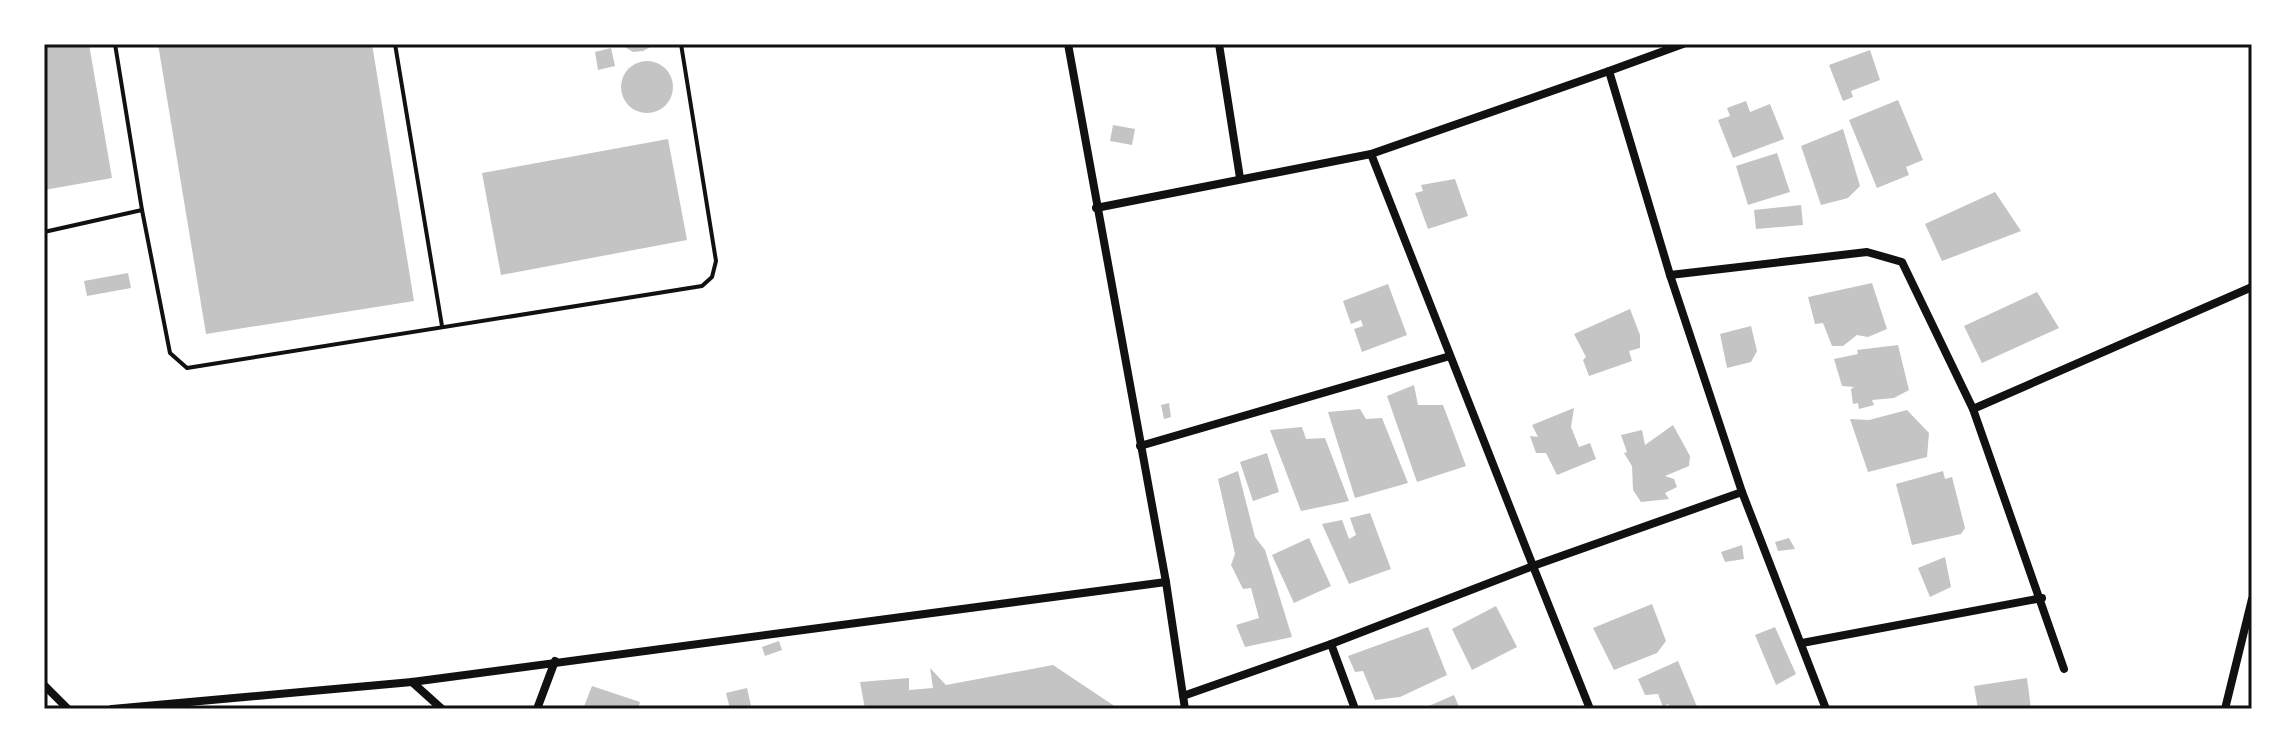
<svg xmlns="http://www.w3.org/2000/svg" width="2296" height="753" font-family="'Libre Baskerville',serif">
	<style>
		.building { fill: #c4c4c4 }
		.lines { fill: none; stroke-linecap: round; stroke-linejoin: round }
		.service { stroke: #111; stroke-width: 4 }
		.minor { stroke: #111; stroke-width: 8 }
		.neatline { fill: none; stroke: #111; stroke-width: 3 }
	</style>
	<rect width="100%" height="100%" fill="#fff"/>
	<g class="building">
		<path d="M44 44H89L112 178 44 190Z"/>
		<path d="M158 44H372L414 301 206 334Z"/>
		<path d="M620 44H656L643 51 633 52Z"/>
		<path d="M611 48 615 66 598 70 595 52Z"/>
		<path d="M1870 50 1880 80 1851 91 1853 97 1843 101 1829 65Z"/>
		<circle cx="647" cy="87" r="26"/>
		<path d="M1898 100 1923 160 1906 167 1909 175 1877 188 1849 120Z"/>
		<path d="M1746 101 1750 112 1770 104 1784 139 1733 158 1718 120 1730 116 1727 108Z"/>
		<path d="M1113 125 1135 129 1132 145 1110 141Z"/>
		<path d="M1843 129 1860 186 1848 198 1821 205 1801 146Z"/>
		<path d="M668 139 687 240 501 275 482 173Z"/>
		<path d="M1777 153 1790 192 1748 205 1736 166Z"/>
		<path d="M1455 179 1468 216 1428 229 1415 193 1423 191 1421 185Z"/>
		<path d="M1995 192 2021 231 1942 261 1925 224Z"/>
		<path d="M1801 205 1803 225 1756 229 1754 210Z"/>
		<path d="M128 273 131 288 87 296 84 281Z"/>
		<path d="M1872 283 1887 329 1868 337 1857 335 1843 346H1832L1823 323 1815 324 1808 297Z"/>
		<path d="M1388 284 1407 335 1362 352 1354 329 1363 326 1361 320 1351 324 1343 301Z"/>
		<path d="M2037 292 2059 328 1982 363 1964 326Z"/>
		<path d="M1630 309 1640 335V348L1629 351 1632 361 1589 376 1583 360 1586 357 1574 334Z"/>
		<path d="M1751 326 1757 351 1751 362 1727 368 1720 334Z"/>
		<path d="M1898 345 1909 390 1894 398 1872 400 1874 405 1859 409 1858 403 1853 404 1851 389 1854 387 1842 386 1834 359 1858 354 1857 350Z"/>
		<path d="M1414 385 1418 405H1443L1466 466 1417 482 1387 396Z"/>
		<path d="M1169 403 1171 417 1164 419 1161 405Z"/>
		<path d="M1574 408 1571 427 1579 447 1590 443 1596 459 1557 475 1546 453H1536L1530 436 1538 437 1532 425Z"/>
		<path d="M1360 409 1366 419 1382 418 1408 483 1355 498 1328 412Z"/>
		<path d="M1907 410 1929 433 1927 457 1868 472 1850 419 1869 420Z"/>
		<path d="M1673 425 1690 456 1689 466 1665 476 1674 479 1677 487 1665 493 1669 499 1641 502 1633 490 1632 466 1624 453 1627 452 1621 435 1642 430 1645 445Z"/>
		<path d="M1302 427 1306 439 1325 438 1349 501 1301 511 1270 430Z"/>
		<path d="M1267 453 1279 492 1253 501 1240 462Z"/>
		<path d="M1238 471 1255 537 1265 550 1292 637 1245 647 1236 625 1259 618 1251 588 1243 589 1231 565 1235 554 1218 479Z"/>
		<path d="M1943 471 1945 479 1952 477 1965 528 1961 534 1912 545 1896 484Z"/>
		<path d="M1370 513 1391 569 1349 584 1322 524 1342 520 1349 539 1356 535 1350 518Z"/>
		<path d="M1309 538 1331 586 1294 603 1272 555Z"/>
		<path d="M1789 538 1795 549 1778 551 1775 542Z"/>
		<path d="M1742 545 1744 559 1725 562 1721 552Z"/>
		<path d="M1945 557 1951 587 1930 597 1918 568Z"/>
		<path d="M1652 604 1666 641 1657 653 1614 670 1593 628Z"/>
		<path d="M1496 606 1517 647 1472 670 1452 629Z"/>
		<path d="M1428 627 1447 675 1400 697 1375 700 1363 671 1355 672 1348 656Z"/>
		<path d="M1775 627 1796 674 1776 685 1755 635Z"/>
		<path d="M779 641 782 650 765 656 762 647Z"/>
		<path d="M1678 661 1698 709H1671L1668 704 1663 707 1658 694 1645 695 1638 679Z"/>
		<path d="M1053 665 1119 709H865L860 682 909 678V690L933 688 930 668 946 685Z"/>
		<path d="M2027 678 2031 709H1978L1974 686Z"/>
		<path d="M592 686 640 702 638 709H583Z"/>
		<path d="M747 688 751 706 730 709 726 693Z"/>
		<path d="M1454 695 1460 709H1422Z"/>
	</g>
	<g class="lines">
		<g class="service">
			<path d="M115 44 142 210 170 353 187 368 702 286 712 277 716 261 681 44"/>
			<path d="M395 44 442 326"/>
			<path d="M44 232 142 210"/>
		</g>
		<g class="minor">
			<path d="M1068 44 1166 582 1185 709"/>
			<path d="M1219 44 1240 178"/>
			<path d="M1609 71 1683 44"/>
			<path d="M1371 154 1609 71 1670 275 1742 492 1826 709"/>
			<path d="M1096 208 1371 154 1533 566 1742 492"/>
			<path d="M1670 275 1867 252 1902 262 1973 409 2064 669"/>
			<path d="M1973 409 2252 287"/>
			<path d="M1140 446 1450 356"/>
			<path d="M1802 643 2042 598"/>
			<path d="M1331 644 1355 709"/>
			<path d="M412 682 442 709"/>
			<path d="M44 685 68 709"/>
			<path d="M1183 696 1331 644 1533 566 1590 709"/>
			<path d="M112 709 412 682 1166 582"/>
			<path d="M537 709 555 661"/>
			<path d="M2225 709 2252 599"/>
		</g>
	</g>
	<rect width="2296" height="753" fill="none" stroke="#ffffff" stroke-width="92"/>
	<rect x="46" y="46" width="2204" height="661" class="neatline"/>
</svg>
